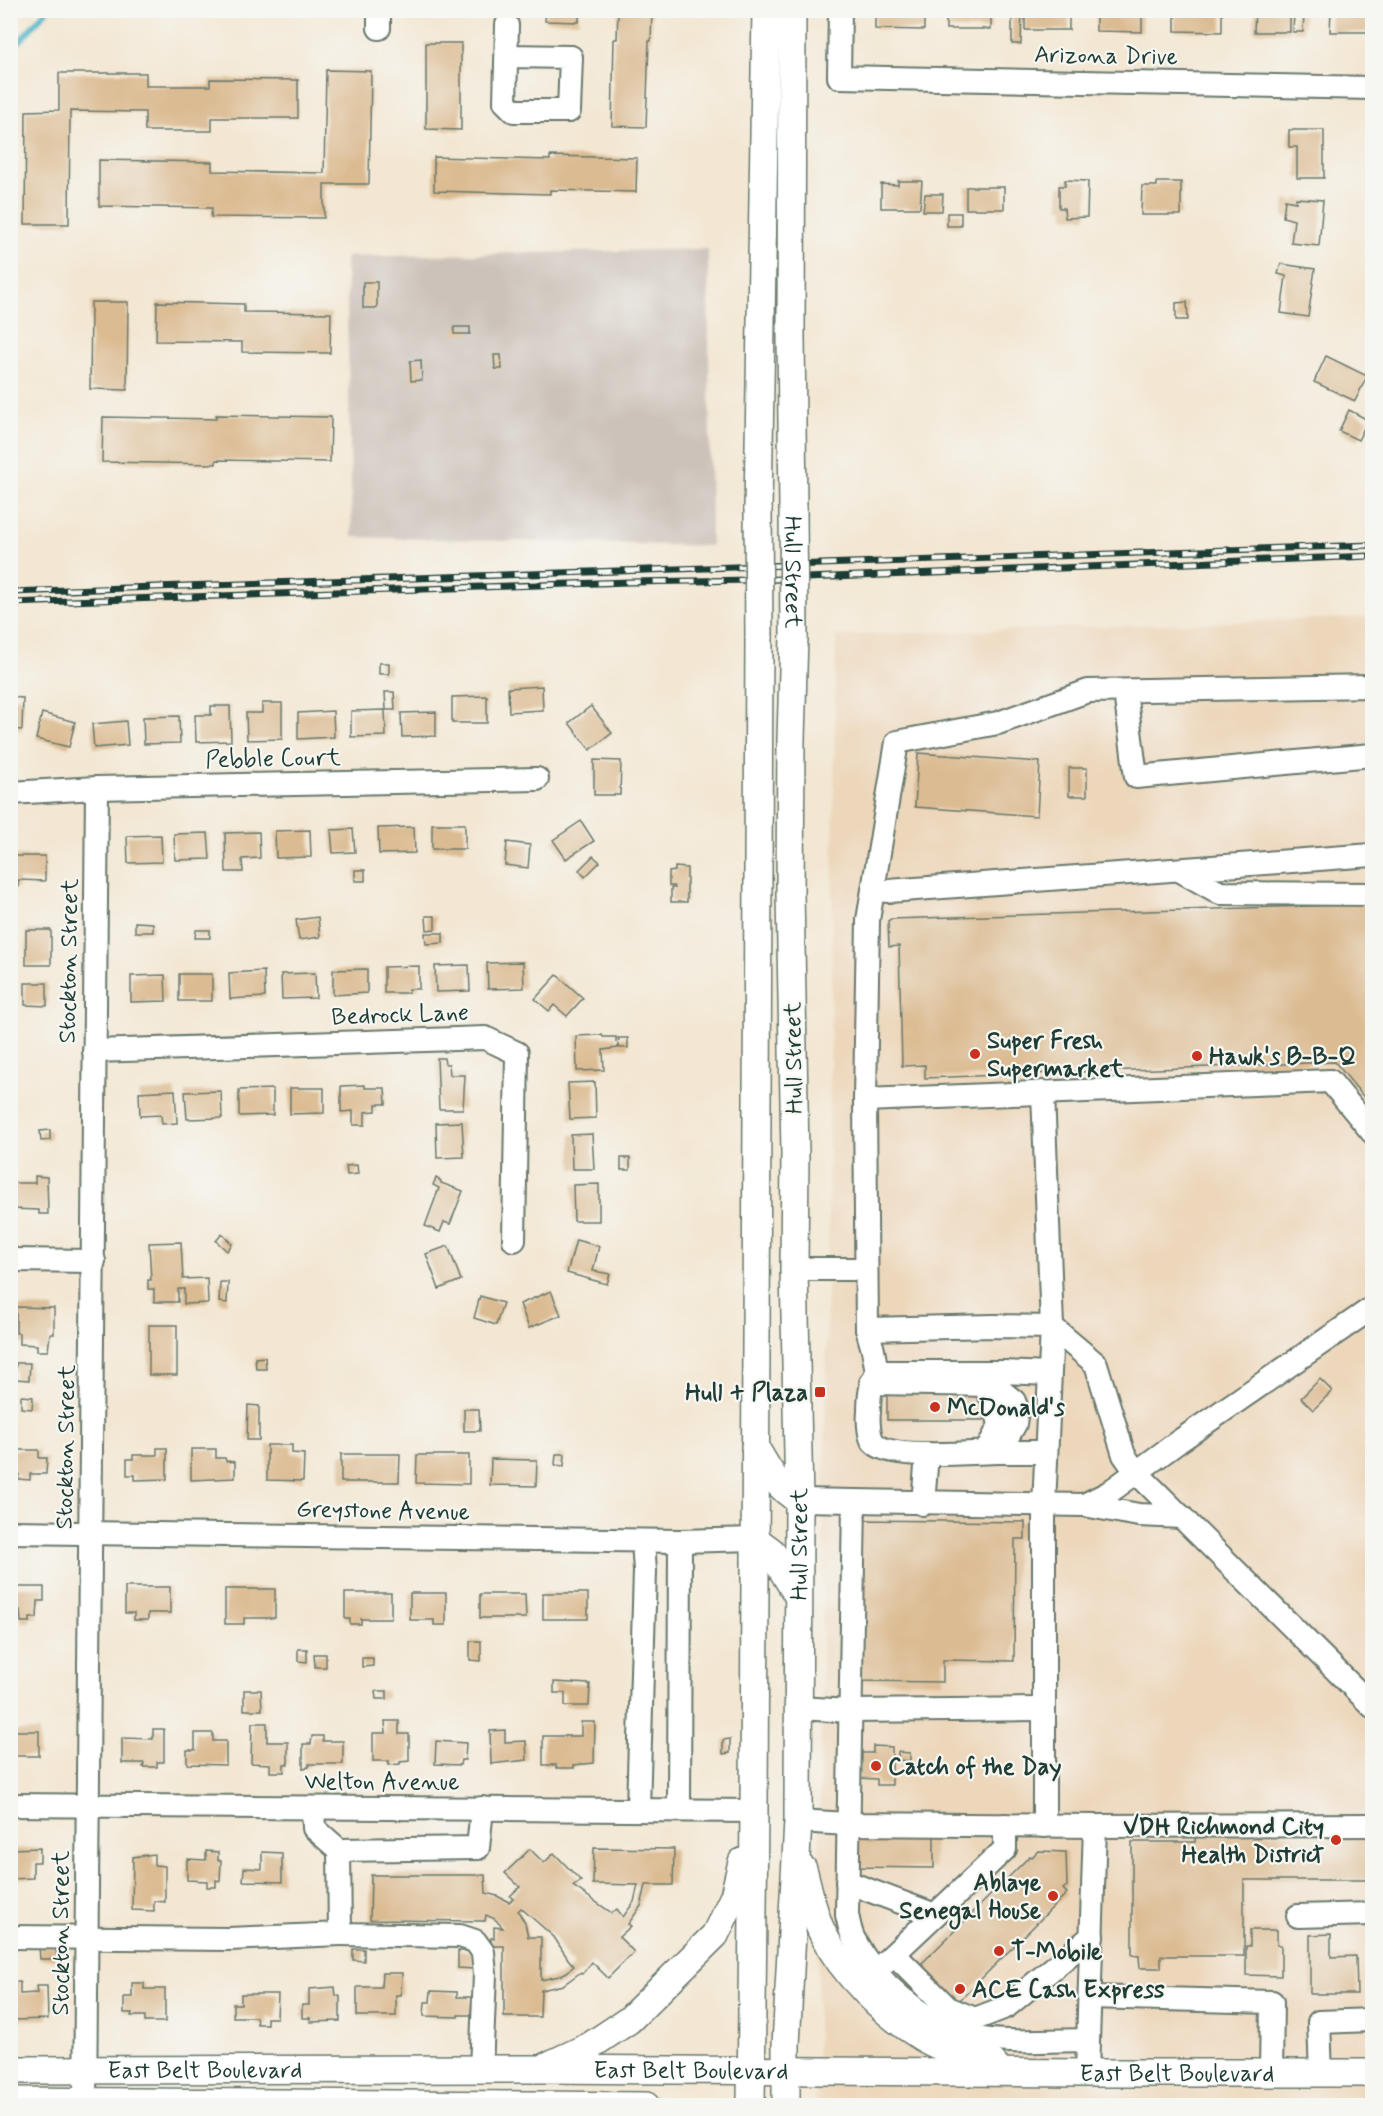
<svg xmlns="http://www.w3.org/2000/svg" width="1383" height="2116" font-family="Mynerve,sans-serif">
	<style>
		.built { fill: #edd7bb }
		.industrial { fill: #ccc2b9 }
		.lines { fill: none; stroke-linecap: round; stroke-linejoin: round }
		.stream { stroke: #49b3c8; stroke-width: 6 }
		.building { fill: #dbbb92; fill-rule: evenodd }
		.minor-casing { stroke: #69786c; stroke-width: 26 }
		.major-casing { stroke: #69786c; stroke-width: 30 }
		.minor { stroke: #fff; stroke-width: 22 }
		.major { stroke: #fff; stroke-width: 27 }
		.rail-casing { stroke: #1f3d34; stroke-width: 7 }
		.rail { stroke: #f6f6f2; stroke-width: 4.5; stroke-dasharray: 14; stroke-linecap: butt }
		.major-bridge-casing { stroke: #69786c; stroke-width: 30; stroke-linecap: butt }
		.major-bridge { stroke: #fff; stroke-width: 27 }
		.poi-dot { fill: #c8321e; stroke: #f6f6f2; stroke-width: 2 }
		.labels { text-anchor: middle; stroke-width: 4.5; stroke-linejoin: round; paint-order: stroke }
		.street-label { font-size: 24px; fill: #1f3d34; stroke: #f6f6f2 }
		.poi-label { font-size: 24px; font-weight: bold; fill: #1f3d34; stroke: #f6f6f2; text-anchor: start }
	</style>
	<rect width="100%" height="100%" fill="#f6f6f2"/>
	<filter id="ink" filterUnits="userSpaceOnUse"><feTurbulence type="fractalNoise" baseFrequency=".0167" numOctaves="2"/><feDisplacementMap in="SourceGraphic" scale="12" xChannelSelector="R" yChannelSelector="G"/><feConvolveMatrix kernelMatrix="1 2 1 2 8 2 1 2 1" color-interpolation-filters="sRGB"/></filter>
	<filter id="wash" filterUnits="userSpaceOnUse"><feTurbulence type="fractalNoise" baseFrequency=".008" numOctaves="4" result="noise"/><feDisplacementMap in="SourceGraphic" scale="24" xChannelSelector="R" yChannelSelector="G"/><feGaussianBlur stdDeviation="1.35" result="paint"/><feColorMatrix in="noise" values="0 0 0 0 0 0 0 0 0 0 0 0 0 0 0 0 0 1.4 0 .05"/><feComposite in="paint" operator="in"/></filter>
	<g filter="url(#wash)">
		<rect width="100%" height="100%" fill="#f3e7d3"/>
		<path class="built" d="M1372 617V2105L816 2106 836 636Z"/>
		<path class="industrial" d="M708 249 711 546 352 537 346 257Z"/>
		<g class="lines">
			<path class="stream" d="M10 52 47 10"/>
		</g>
		<g id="blocks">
			<g class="building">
				<path d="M546 10H579V22L545 21Z"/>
				<path d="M618 10H652L651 41H649L646 127 612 126 614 39H617Z"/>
				<path d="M875 10H924V30L875 29Z"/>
				<rect x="946" y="10" width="45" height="19"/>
				<path d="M1012 10H1022L1021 44H1012Z"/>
				<rect x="1025" y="10" width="44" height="20"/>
				<path d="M1096 10H1142V32L1096 31Z"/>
				<path d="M1175 10H1222V32L1175 31Z"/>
				<path d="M1255 10H1290V32H1254Z"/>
				<path d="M1331 10H1372V32H1330Z"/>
				<path d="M1294 14H1304L1303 32H1293Z"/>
				<path d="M426 43H461V130L426 129Z"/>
				<path d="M326 70 371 71 369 184H324V218L211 217 212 208 99 206V160L212 162V171L324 173Z"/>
				<path d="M59 73H146V86H210V79L298 80V118H212V131H145V112L70 111 69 224H25L26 111 59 110Z"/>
				<path d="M1289 130H1324V178H1297V147H1289Z"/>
				<path d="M550 156 637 158 636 192 550 190V194L434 191V157L550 160Z"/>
				<path d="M1065 180 1088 181 1087 217 1065 218 1064 208H1059V186H1065Z"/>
				<path d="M898 181H922L920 208H881V184L898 185Z"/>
				<path d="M1157 182H1181V215H1141L1142 186H1157Z"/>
				<rect x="966" y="187" width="38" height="22"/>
				<path d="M925 194H943L942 211H923Z"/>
				<path d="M1296 198 1323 200 1319 246 1291 243 1294 220 1283 217 1285 200 1296 202Z"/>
				<rect x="947" y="213" width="14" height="13"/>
				<path d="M1281 264 1315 269 1308 317 1281 313 1286 276 1278 274Z"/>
				<rect x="363" y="282" width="14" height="26"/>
				<path d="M91 302H128L127 390 90 389Z"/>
				<path d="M157 302 244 304V312L331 313 330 353 242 352V342L156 341Z"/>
				<path d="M1187 302 1188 320H1176V303Z"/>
				<rect x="454" y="327" width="16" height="7"/>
				<path d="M494 355H501L502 369H495Z"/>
				<path d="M1326 356 1367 376 1355 401 1314 382Z"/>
				<path d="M421 360 422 380 411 381 410 361Z"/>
				<path d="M1349 410 1368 420 1358 440 1339 431Z"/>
				<path d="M216 415 331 417 330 462 216 460V464L102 462 103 417 216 419Z"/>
				<rect x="379" y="663" width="10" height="11"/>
				<path d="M542 686 543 710 509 712 508 688Z"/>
				<path d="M385 692H394L395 710H386Z"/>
				<path d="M487 696V723H452V697Z"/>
				<path d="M10 697 23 698 22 730 10 729Z"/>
				<path d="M262 703H282V739L247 740 246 713H262Z"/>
				<path d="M211 706H230L231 741 196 742 195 715H211Z"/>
				<path d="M591 706 612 733 590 750 569 723Z"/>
				<path d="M385 710 386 736 351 737V711Z"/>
				<path d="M333 711 334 737 298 739V713Z"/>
				<path d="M436 712V736L402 737 401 713Z"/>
				<path d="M42 713 75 722 69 747 36 739Z"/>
				<path d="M179 716 180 743 144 744 143 717Z"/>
				<path d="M126 721 128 745 94 748 92 724Z"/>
				<path d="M918 753 1040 762 1037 816 915 807Z"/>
				<path d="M594 760 621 761 620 795H594Z"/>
				<rect x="1069" y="768" width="18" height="28"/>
				<path d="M581 821 594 841 566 859 553 840Z"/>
				<rect x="432" y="824" width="33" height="25"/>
				<path d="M414 827 415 853 379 854 378 828Z"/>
				<path d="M353 829 355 852 333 853 331 830Z"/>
				<path d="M310 830 311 857 276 858 275 831Z"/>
				<path d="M259 832 260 858 242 859 243 872H226L225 833Z"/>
				<path d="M208 833 210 859 175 860 174 834Z"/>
				<path d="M161 835 162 862 128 863 127 836Z"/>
				<path d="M507 842 530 845 528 868 505 865Z"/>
				<path d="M11 856H45V881L18 880V889H10Z"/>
				<path d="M593 856 600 862 585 877 579 870Z"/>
				<path d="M675 867 687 868V902H671V888H675L674 886H669V872L675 871Z"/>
				<rect x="355" y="870" width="10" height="11"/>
				<path d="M1372 904V1107L1335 1062 925 1078V1065L902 1066 899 946 889 947 888 921 891 919Z"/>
				<path d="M426 916H435V929L427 930Z"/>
				<path d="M318 917 320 937 299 940 296 920Z"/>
				<path d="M135 922 153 923V932H135Z"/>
				<rect x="26" y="930" width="25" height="35"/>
				<path d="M196 930H210V938H195Z"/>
				<path d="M425 933H443V943L426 944Z"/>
				<path d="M523 962 524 988 488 989 487 963Z"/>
				<path d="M469 965 470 991 436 992 435 966Z"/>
				<path d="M419 966V989H409V993H384V967Z"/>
				<path d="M367 969V993L333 995V970Z"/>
				<path d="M264 971 265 997 230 999 229 973Z"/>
				<path d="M315 973 316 998 282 999 281 974Z"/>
				<rect x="179" y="974" width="33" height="27"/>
				<path d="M165 975 166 1001 131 1002V976Z"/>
				<path d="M557 975 583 998 567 1016 554 1005 549 1011 535 999Z"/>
				<path d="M25 983H47V1006L25 1005Z"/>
				<path d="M602 1035 603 1037H616V1042L619 1041 618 1038H628V1048H620L618 1045V1048L603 1050 604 1070 577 1071 576 1036Z"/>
				<path d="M437 1058H444L445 1064H449L450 1075H465L463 1109H439Z"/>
				<path d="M595 1082 596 1118 570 1119 568 1083Z"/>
				<path d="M365 1085V1088H385L386 1104H376V1111L365 1112V1125H353V1111L341 1112V1086Z"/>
				<path d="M290 1088H324V1113L290 1114Z"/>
				<path d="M273 1089V1115L239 1116V1090Z"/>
				<path d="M175 1090 177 1123 162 1124 161 1115 140 1116 139 1092Z"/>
				<path d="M221 1091 222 1118 187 1119 185 1092Z"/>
				<path d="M462 1122 464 1157 437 1158 436 1123Z"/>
				<path d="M50 1130V1140L41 1141 40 1131Z"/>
				<path d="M592 1134 594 1169H572L571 1135Z"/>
				<rect x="621" y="1158" width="9" height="12"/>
				<path d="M357 1165 358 1174 347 1175 346 1166Z"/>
				<path d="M35 1176 47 1177 48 1214H39V1210L12 1209 13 1183H35Z"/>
				<path d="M436 1178 441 1181V1183L463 1191 450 1224 444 1222 440 1232 425 1226 439 1188 433 1185Z"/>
				<path d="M599 1184V1221H574L573 1185Z"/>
				<path d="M222 1234 232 1244 227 1251 216 1241Z"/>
				<path d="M576 1240 599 1246 593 1271 610 1274 607 1284 567 1273Z"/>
				<path d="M181 1242 183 1279 207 1278 208 1303 184 1304V1289H178V1302H154V1289H148V1280H151L149 1243Z"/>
				<path d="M448 1246 461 1280 439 1289 426 1254Z"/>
				<path d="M220 1282H228L227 1303 219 1302Z"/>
				<path d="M551 1291 561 1315 529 1328 520 1304Z"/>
				<path d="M480 1296 503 1303 496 1325 474 1318Z"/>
				<path d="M16 1307 54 1308V1334H50L48 1351H37V1345L19 1344V1333H16Z"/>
				<rect x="149" y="1325" width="28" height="50"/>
				<path d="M265 1357 266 1369H256L255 1358Z"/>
				<path d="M16 1363H30L29 1380 15 1379Z"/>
				<path d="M1320 1379 1332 1391 1313 1410 1301 1398Z"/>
				<path d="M887 1391 984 1395V1420H887Z"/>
				<path d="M21 1396 33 1397 32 1409 21 1408Z"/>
				<path d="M248 1405 259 1406V1440H247Z"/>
				<path d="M464 1409H479L480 1431H464Z"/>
				<path d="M267 1445H292V1453L304 1454 303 1481 267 1480Z"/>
				<path d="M157 1448H167V1479L135 1480V1475H127V1459H133V1455H157Z"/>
				<path d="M191 1449H216V1458H225L226 1461 235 1462V1478L191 1480Z"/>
				<path d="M10 1450H39V1458H47L46 1474H30V1480L18 1479 19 1474H10Z"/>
				<path d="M341 1454H400L399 1482H341Z"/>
				<path d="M556 1454H565L564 1466 555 1465Z"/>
				<path d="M417 1455H469V1484L416 1483Z"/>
				<path d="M491 1459 537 1460 536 1486 490 1485Z"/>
				<path d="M861 1520 1025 1522V1539H1015L1014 1661 943 1660V1682L859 1681Z"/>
				<path d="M10 1587H44V1601H38L37 1618H30V1622H21L20 1610H10Z"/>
				<path d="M125 1587H170V1613H148V1620H134V1613H125Z"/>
				<path d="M225 1589H275V1618H244V1624H225Z"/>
				<path d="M345 1593H391V1619H361V1624H350V1619H345Z"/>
				<path d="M410 1593H446V1625H434V1620H410Z"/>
				<rect x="543" y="1593" width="45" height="26"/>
				<path d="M480 1594H525L526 1618H480Z"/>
				<path d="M470 1641H481V1661L470 1660Z"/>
				<path d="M298 1649H307V1662L298 1661Z"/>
				<path d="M314 1654H326V1667H315Z"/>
				<path d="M362 1658H373V1666L362 1667Z"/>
				<path d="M554 1682 590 1684 589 1706H565V1693H554Z"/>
				<path d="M244 1690H261L262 1710H244Z"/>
				<path d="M375 1691H387V1699H376Z"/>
				<path d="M385 1721H399V1734H409V1761L400 1762V1764L389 1765V1761H373V1733H386Z"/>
				<path d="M581 1722H595L594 1763 574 1765V1768H556V1765H543V1736H581Z"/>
				<path d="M252 1723H267V1742H288V1764H284V1772H270V1764L251 1763Z"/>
				<path d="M153 1729H164V1762H157V1767H143L144 1763H122V1738L153 1739Z"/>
				<path d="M505 1730V1742L526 1741 527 1760 491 1764 490 1731Z"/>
				<rect x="10" y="1731" width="29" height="25"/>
				<path d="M195 1733H213V1741H226V1765L187 1764V1750H195Z"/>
				<path d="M312 1736H323V1741H343V1764H309V1767L303 1768V1744H311Z"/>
				<path d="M730 1739V1753L723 1754V1740Z"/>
				<path d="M436 1741 466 1743 465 1760H461L460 1765 435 1764Z"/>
				<path d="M873 1746 892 1747V1785H877V1779L859 1778V1753H873Z"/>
				<path d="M898 1752 910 1753V1761L898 1760Z"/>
				<path d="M1372 1832V1880H1244V1956H1161V1968H1140L1139 1956 1132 1955V1842H1195L1196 1834Z"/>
				<path d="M852 1833H934V1868L851 1867Z"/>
				<path d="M40 1848V1862H33V1878L10 1879V1849Z"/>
				<path d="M594 1848 674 1849 673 1885H646L641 1906 628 1924 631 1926 619 1937 634 1952 608 1978 592 1962 582 1974 581 1972 563 1985 541 1990 540 2017H504V1946H491V1938H494V1927L503 1928 495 1919 486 1915 485 1921 370 1920 371 1875H485L486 1893 497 1896 509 1902 513 1899 510 1896 520 1887 505 1873 530 1849 544 1863 554 1853 581 1881 573 1886 612 1913 617 1909 623 1917 634 1902 638 1885 593 1884ZM521 1908 554 1937 568 1959 574 1966 567 1972 559 1976 541 1980V1937H528L525 1923 518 1911Z"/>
				<path d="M206 1851 218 1852V1860L221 1861 220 1881 216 1880V1887H207V1881L187 1880V1859L206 1860Z"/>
				<path d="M1038 1851 1066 1852 1067 1886 1063 1889 1067 1893 955 2005 918 1967 1030 1856 1032 1857Z"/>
				<path d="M262 1852 282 1853V1882L243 1881 244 1868 262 1869Z"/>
				<path d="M154 1854V1865L165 1866V1902L154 1901V1911L132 1910 133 1857Z"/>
				<path d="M1250 1930H1277V1945H1281V1976L1246 1975V1946H1250Z"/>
				<path d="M1331 1934V1957L1356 1956 1357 1994H1310V1935Z"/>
				<path d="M39 1946H56L57 1959H40Z"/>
				<path d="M353 1949H364V1961L353 1960Z"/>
				<path d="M458 1951H474V1969L458 1968Z"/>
				<path d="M382 1973H402L401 1995H396V2016H357V1987H381Z"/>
				<path d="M11 1982H20V1994L37 1993 36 1986H47L48 2019 12 2020Z"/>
				<path d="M132 1983H144V1989H165V2022H145V2016H131L132 2013H124V1997H132Z"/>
				<path d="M335 1987 336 1996H340V2021L310 2022V2018H302V2005H309V1989Z"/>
				<path d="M431 1991 457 1992V1997H472L471 2015H458V2017L424 2016 425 2002H430Z"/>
				<path d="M241 1994H278L277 2018H267V2024H257L256 2017H233V2004H241Z"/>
			</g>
		</g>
	</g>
	<g filter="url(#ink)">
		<use href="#blocks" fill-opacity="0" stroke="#69786c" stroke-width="1.5"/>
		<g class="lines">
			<g class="minor-casing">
				<g id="minor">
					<path d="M840 10 839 77 1372 88"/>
					<path d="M507 25 505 102 514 111H569L571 57 508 56"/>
					<path d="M379 28V10"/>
					<path d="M1125 692 1136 777 1372 755"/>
					<path d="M10 793 97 788 537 779"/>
					<path d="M1372 855 889 891 873 890 868 920 865 1100 867 1329 993 1326 1052 1327 1096 1364 1124 1455 1136 1472 1372 1706"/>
					<path d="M1179 870 1220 893 1372 894"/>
					<path d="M873 890 897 742 998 723 1088 691 1372 686"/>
					<path d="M94 1051 485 1038 517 1053 514 1240"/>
					<path d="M1043 1092 1052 1327 1044 1506V1826"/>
					<path d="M865 1100 1330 1081 1372 1132"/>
					<path d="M10 1260 94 1261"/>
					<path d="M794 1269H866"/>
					<path d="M867 1329 873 1350 877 1372"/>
					<path d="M871 1383 994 1385 1014 1401 1017 1409 1015 1424 999 1452C975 1452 884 1462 872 1440 869 1434 868 1419 869 1412 869 1397 870 1385 877 1372H1004L1049 1374"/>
					<path d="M983 1384 995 1404 1000 1425 989 1446"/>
					<path d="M999 1452H1046"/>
					<path d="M799 1500 1084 1505 1108 1493 1178 1442 1372 1308"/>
					<path d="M854 1503 847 1915C849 1923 850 1933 855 1941 877 1983 920 2019 965 2035 994 2045 1055 2040 1088 2040"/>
					<path d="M923 1504 927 1454"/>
					<path d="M1084 1505 1139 1515 1182 1517"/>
					<path d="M10 1532 680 1541 755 1539"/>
					<path d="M798 1708 851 1711 1044 1709"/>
					<path d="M10 1805 754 1811"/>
					<path d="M313 1808 314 1828 339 1850 478 1848 482 1808"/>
					<path d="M638 1809 645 1571 643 1541"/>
					<path d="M679 1809 680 1541"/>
					<path d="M798 1821 848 1824 1095 1826 1372 1825"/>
					<path d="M339 1850 340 1934 460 1936 475 1941 483 1952 485 1975 481 2069"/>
					<path d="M847 1882 935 1915"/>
					<path d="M1298 1916 1372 1914"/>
					<path d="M10 1937 229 1939 340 1934"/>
					<path d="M894 1954 948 2008 975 2019 1006 2007 1092 1936"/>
					<path d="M884 1963 1005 1849V1825"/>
					<path d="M1090 1997 1272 2002 1271 2074"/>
					<path d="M1087 2073 1095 1826"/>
					<path d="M1321 2074 1319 2022 1372 2020"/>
					<path d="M85 2106 97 788"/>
				</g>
			</g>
			<g class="major-casing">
				<g id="major">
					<path d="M792 10 791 337 793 509"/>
					<path d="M758 510 766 10"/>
					<path d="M755 1447C767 1468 777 1488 799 1500"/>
					<path d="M755 1539 771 1551 798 1596"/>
					<path d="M803 1869C809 1890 813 1915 823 1934 842 1973 884 2014 920 2036 942 2050 969 2056 993 2063"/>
					<path d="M549 2065 590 2046 629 2020 715 1935 734 1896 742 1862"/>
					<path id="s1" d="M10 2070 539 2069 1087 2073H1372"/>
					<path d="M10 2101 646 2106"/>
					<path d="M751 2106 754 1811 759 636"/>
					<path id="s2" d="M786 2106V2045L798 1821 799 1500 794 1269 795 1154 790 893 791 739 794 636"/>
				</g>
			</g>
			<use href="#minor" class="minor"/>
			<use href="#major" class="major"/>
			<g class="rail-casing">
				<g id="rail">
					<path d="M10 592 1372 545"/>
					<path d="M10 603 629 582 754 580 1372 556"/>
				</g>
			</g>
			<use href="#rail" class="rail"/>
			<g class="major-bridge-casing">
				<g id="major-bridge">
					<path id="s3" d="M793 509 794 636"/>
					<path d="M758 510 759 636"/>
				</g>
			</g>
			<use href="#major-bridge" class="major-bridge"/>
		</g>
	</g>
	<g class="poi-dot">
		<circle cx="975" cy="1054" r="6"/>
		<circle cx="1197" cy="1056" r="6"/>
		<rect x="814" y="1386" width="12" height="12" rx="3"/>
		<circle cx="935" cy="1407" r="6"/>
		<circle cx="876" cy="1766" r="6"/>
		<circle cx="1336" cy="1840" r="6"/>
		<circle cx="1053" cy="1896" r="6"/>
		<circle cx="999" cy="1951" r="6"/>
		<circle cx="960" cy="1989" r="6"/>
	</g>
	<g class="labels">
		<g class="street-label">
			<text transform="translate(1106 55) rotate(1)" y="8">Arizona Drive</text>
			<text dy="8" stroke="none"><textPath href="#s3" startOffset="63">Hull Street</textPath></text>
			<text transform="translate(273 758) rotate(-1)" y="8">Pebble Court</text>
			<text transform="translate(68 961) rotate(-89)" y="8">Stockton Street</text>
			<text transform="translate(400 1014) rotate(-2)" y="8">Bedrock Lane</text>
			<text transform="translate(793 1058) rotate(-91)" y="8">Hull Street</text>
			<text transform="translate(65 1447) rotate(-89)" y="8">Stockton Street</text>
			<text transform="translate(383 1510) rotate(1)" y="8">Greystone Avenue</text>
			<text dy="8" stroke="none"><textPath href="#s2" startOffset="562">Hull Street</textPath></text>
			<text x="382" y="1789">Welton Avenue</text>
			<text transform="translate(60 1933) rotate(-90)" y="8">Stockton Street</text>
			<text dy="8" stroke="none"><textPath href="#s1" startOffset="195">East Belt Boulevard</textPath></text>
			<text dy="8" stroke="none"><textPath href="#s1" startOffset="681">East Belt Boulevard</textPath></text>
			<text dy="8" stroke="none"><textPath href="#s1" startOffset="1167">East Belt Boulevard</textPath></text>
		</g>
		<g class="poi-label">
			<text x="987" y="1048">Super Fresh<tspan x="987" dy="28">Supermarket</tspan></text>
			<text x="1209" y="1064">Hawk's B-B-Q</text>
			<text x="808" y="1400" text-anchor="end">Hull + Plaza</text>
			<text x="947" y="1415">McDonald's</text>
			<text x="888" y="1774">Catch of the Day</text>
			<text x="1324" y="1834" text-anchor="end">VDH Richmond City<tspan x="1324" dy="28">Health District</tspan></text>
			<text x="1041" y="1890" text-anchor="end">Ablaye<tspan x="1041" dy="28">Senegal House</tspan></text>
			<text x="1011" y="1959">T-Mobile</text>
			<text x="972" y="1997">ACE Cash Express</text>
		</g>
	</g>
	<rect width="1383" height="2116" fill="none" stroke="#f6f6f2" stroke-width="36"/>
</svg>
